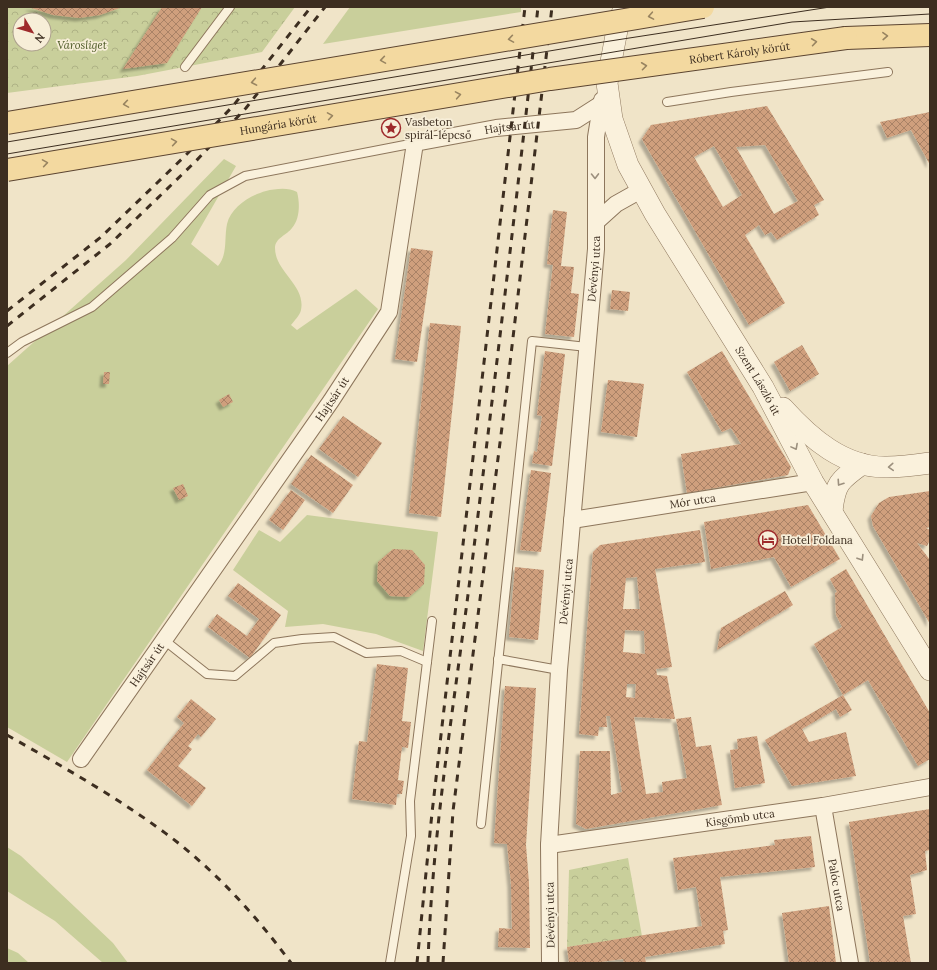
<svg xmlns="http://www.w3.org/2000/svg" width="937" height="970" font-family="Lora,serif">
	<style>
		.grass { fill: #c9cf9b }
		.park { fill: url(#park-crowns); fill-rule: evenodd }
		.building { fill: url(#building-cross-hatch); fill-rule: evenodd; filter: url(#shadow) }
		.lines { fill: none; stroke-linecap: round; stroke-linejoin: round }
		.service-casing { stroke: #8d765c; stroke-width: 10 }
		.minor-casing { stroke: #8d765c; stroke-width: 18 }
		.tertiary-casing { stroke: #8d765c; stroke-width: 22 }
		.primary-casing { stroke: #5b4430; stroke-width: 24 }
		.service { stroke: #faf1dc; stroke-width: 8 }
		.minor { stroke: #faf1dc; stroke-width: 16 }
		.tertiary { stroke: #faf1dc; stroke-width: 21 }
		.primary { stroke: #f3d9a0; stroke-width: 22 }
		.tram { stroke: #3d2e20; stroke-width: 1 }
		.rail { stroke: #3d2e20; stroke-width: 3; stroke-dasharray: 7 7; stroke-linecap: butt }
		.primary-bridge-casing { stroke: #5b4430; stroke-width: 24; stroke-linecap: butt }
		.primary-bridge { stroke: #f3d9a0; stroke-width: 22 }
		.oneway { stroke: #988460 }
		.oneway2 { stroke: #9c907e }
		.labels { text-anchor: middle; stroke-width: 3.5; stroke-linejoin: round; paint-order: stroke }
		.park-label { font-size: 11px; font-style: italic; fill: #4d5a26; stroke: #f7eed8 }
		.street-label { font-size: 11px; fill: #3d2e20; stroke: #f7eed8 }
		.poi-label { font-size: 11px; fill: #3d2e20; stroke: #f7eed8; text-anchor: start }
	</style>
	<defs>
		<pattern id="park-crowns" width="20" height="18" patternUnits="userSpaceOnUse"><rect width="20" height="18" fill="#c9cf9b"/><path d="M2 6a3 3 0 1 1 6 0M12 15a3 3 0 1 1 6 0" fill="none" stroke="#aeb285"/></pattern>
		<pattern id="building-cross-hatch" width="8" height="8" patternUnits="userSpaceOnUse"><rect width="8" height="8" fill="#cf9f7d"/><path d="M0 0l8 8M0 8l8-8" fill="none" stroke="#a98266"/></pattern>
		<filter id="shadow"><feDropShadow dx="-3.5" dy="3.5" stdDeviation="1" flood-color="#0004"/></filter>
	</defs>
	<rect width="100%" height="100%" fill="#f0e4c8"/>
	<g class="grass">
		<path d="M350 7H521V12L323 44Z"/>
		<path d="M224 159 236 166 191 244 218 266C228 254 224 238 227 224 231 207 251 195 266 191 275 189 288 187 297 192 300 203 300 219 292 228 287 235 275 238 275 248 275 272 306 285 301 310 300 315 294 321 291 325L297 330 356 289 378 309 67 762 7 727V366L126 260Z"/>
		<path d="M307 515 438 532 423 651 376 634 323 624 285 627 288 611 233 570 259 530 280 542Z"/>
		<path d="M7 847 21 856 113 943 128 963H103L55 921 7 891Z"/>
		<path d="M7 948 18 953 29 963H7Z"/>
	</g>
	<g class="park">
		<path d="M7 7H295L262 52 137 76 7 93ZM20 20H44V44H20Z"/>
		<path d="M628 858 642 936 567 947 569 870Z"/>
	</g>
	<g class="building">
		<path d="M28 7H123L100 15 79 18 53 15Z"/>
		<path d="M162 7H202L167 63 123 69Z"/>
		<path d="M767 106 824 200 814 205 819 215 777 240 771 232 765 235 759 225 745 235 785 303 749 325 642 139 651 125ZM765 145 798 201 774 214 736 147ZM714 146 742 195 723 207 694 157Z"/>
		<path d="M930 112V165L911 130 887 138 880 122Z"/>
		<path d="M553 210 567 212 561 266 574 267 571 293 579 294 574 337 545 334 553 265 547 264Z"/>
		<path d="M411 248 433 251 417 362 395 359Z"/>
		<path d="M612 290 630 292 628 311 610 309Z"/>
		<path d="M430 323 461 326 441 517 409 513Z"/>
		<path d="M802 345 819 374 790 391 774 362Z"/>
		<path d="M545 351 565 354 552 466 532 463 534 451 537 452 542 416 537 415Z"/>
		<path d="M722 351 791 467 788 475 687 493 681 454 741 444 731 428 722 432 687 372Z"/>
		<path d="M104 372H110L109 384H103Z"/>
		<path d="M608 380 644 384 637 437 601 432Z"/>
		<path d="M229 394 233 402 223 407 219 400Z"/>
		<path d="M343 416 382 443 358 477 319 449Z"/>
		<path d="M311 455 353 485 333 513 291 484Z"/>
		<path d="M531 470 551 473 541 552 520 550Z"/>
		<path d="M183 484 188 496 179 500 173 488Z"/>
		<path d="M291 490 305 500 283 530 269 520Z"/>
		<path d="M930 491V527L926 528 930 530V540L927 546 917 543 930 560V624L873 526 871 516 879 503 889 497Z"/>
		<path d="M808 505 840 559 791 587 774 557 711 569 704 522Z"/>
		<path d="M700 530 705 562 655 569 672 667 656 669 657 675 667 676 675 719 634 717 646 794 663 792 662 782 687 778 676 719 691 717 696 747 711 745 722 805 586 829 576 824 580 751H610L611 795 622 792 610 716H606L607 727H599L598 736 579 734 593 552 600 545ZM637 577 640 609H623L626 578ZM625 630 644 631 645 654 623 652ZM627 684H636L635 698 626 697Z"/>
		<path d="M393 549 412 550 425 565 424 584 409 597 390 596 377 581 378 562Z"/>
		<path d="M515 567 544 570 538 640 509 637Z"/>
		<path d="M846 569 930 713V759L918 766 868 680 843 695 814 644 842 627 836 615 835 593 837 592 830 579Z"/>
		<path d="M238 583 281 615 250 658 208 627 217 614 247 636 259 619 228 596Z"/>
		<path d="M785 591 793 605 717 650 721 628Z"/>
		<path d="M377 664 408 668 402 721 411 722 408 748 402 747 398 780 404 781 402 794H397L396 805 352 799 359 741 367 742Z"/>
		<path d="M505 686 536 688 526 845 529 883 530 948 498 947 499 928 512 929 511 884 507 844 494 843Z"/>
		<path d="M843 695 852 710 840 717 836 709 802 729 809 742 846 732 856 776 792 786 765 740Z"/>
		<path d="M191 699 216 719 201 737 198 734 188 746 192 749 178 766 206 788 192 806 147 770 184 723 177 717Z"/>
		<path d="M757 736 765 783 735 788 730 750 738 749 737 739Z"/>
		<path d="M930 809V850L925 851 927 870 910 875 916 914 903 916 911 963H870L849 822Z"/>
		<path d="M811 836 815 867 720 877 728 930 723 931 725 944 645 957 646 963H624L623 959 593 963H569L567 947 702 926 696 887 678 890 673 858 775 845 774 840Z"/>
		<path d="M829 906 836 963H789L782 913Z"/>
	</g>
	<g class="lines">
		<g class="service-casing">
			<g id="service">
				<path d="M185 67 230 7"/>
				<path d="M667 102 731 92 888 72"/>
				<path d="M7 353 22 342 92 307 172 238 210 195 245 176 415 143"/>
				<path d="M164 640 207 674 235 676 274 643 302 639 334 637 366 653 401 651 427 662"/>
				<path d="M498 659 559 670"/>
				<path d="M481 824 532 341 587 347"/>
				<path d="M390 963 411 836 410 801 432 621"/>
			</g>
		</g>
		<g class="minor-casing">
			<g id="minor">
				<path d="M596 222 616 204 641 190"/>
				<path id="s1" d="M572 520 813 482"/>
				<path id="s2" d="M81 759 331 401 389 312 415 143 496 128 576 120 601 104"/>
				<path id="s3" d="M823 806 850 963"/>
				<path id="s4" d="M549 845 823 806 930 787"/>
				<path id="s5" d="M550 963 549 845 559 670 596 249V137L602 100"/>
			</g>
		</g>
		<g class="tertiary-casing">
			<g id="tertiary">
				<path id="s6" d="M624 7 617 30 607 83 612 119 628 165 655 214 763 387 813 482 930 670"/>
				<path d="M783 408C810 438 844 468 887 467 901 467 916 465 930 463"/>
				<path d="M832 511C835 483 840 480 862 464"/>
			</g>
		</g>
		<g class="primary-casing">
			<path id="primary" d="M846 38 930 35"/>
		</g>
		<use href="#service" class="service"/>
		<use href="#minor" class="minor"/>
		<use href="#tertiary" class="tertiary"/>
		<use href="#primary" class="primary"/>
		<g class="tram">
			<path d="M7 142 597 43 830 7"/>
			<path d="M7 154 792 22 930 14"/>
		</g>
		<g class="rail">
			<path d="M7 311 101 237 186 155 233 106 311 7"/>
			<path d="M7 326 110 244 196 161 246 108 325 7"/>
			<path d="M7 735C65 768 124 801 177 842 220 876 258 918 291 963"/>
			<path d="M417 963 432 813 525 7"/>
			<path d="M428 963C432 834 454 706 470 579 494 388 517 198 538 7"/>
			<path d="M443 963 453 811 508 380 552 7"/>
		</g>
		<g class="primary-bridge-casing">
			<g id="primary-bridge">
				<path d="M7 123 703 7"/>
				<path id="s7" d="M7 170 550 79 846 38"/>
			</g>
		</g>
		<use href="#primary-bridge" class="primary-bridge"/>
	</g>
	<defs><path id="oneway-chevron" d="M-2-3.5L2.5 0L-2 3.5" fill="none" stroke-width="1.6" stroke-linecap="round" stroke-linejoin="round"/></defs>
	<g class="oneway">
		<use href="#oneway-chevron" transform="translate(651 16) rotate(170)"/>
		<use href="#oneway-chevron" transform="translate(885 36) rotate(-2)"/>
		<use href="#oneway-chevron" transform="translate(511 39) rotate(171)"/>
		<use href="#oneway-chevron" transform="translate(814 42) rotate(-8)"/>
		<use href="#oneway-chevron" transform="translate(383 60) rotate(171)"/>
		<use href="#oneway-chevron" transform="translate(644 66) rotate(-7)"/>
		<use href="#oneway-chevron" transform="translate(254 82) rotate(170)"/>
		<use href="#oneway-chevron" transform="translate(458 95) rotate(-10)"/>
		<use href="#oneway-chevron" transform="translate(126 104) rotate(171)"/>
		<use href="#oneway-chevron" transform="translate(330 116) rotate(-9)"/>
		<use href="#oneway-chevron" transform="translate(174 142) rotate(-9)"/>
		<use href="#oneway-chevron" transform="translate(45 163) rotate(-9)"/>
	</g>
	<g class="oneway2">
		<use href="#oneway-chevron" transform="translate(595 176) rotate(89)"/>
		<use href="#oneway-chevron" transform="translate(795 447) rotate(62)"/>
		<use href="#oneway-chevron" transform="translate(891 467) rotate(176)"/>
		<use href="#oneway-chevron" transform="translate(840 483) rotate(124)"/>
		<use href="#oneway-chevron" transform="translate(861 558) rotate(58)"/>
	</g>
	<defs>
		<g id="sight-ring" transform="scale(1)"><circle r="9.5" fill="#f7eed8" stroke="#9e2a2b" stroke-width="1.5"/><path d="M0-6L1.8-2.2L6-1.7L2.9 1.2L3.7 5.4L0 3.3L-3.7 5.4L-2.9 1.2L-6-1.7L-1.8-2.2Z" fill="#9e2a2b"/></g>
		<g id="hotel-ring" transform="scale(1)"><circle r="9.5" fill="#f7eed8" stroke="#9e2a2b" stroke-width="1.5"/><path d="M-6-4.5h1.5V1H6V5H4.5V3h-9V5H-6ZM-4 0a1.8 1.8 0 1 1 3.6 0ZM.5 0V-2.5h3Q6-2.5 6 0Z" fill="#9e2a2b"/></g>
	</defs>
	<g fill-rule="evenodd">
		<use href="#sight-ring" x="391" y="128"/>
		<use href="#hotel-ring" x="768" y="540"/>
	</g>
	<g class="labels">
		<g class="park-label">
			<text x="82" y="49">Városliget</text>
		</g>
		<g class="street-label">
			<text dy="4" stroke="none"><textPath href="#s7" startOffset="742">Róbert Károly körút</textPath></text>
			<text dy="4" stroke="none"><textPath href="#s7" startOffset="275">Hungária körút</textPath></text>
			<text dy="4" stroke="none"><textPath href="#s2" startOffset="810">Hajtsár út</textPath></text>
			<text dy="4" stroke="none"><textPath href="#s5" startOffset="696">Dévényi utca</textPath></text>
			<text dy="4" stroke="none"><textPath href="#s6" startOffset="415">Szent László út</textPath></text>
			<text dy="4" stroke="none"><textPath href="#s2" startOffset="439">Hajtsár út</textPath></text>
			<text dy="4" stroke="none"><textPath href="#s1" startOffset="122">Mór utca</textPath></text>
			<text dy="4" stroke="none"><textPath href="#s5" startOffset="372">Dévényi utca</textPath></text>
			<text dy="4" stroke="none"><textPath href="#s2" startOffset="115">Hajtsár út</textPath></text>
			<text dy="4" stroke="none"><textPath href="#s4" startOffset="193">Kisgömb utca</textPath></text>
			<text dy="4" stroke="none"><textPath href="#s3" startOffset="80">Palóc utca</textPath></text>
			<text transform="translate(550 915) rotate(-91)" y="4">Dévényi utca</text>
		</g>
		<g class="poi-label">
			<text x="405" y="126">Vasbeton<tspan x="405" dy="13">spirál-lépcső</tspan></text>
			<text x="782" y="544">Hotel Foldana</text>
		</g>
	</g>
	<rect width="937" height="970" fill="none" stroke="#3d2e20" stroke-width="16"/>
	<g transform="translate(32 32) rotate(128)"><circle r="19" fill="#f7eed8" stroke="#ada18e"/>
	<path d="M0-3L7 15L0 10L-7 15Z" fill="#9e2a2b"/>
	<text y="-6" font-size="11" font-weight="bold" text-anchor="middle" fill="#3d2e20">N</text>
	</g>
</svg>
